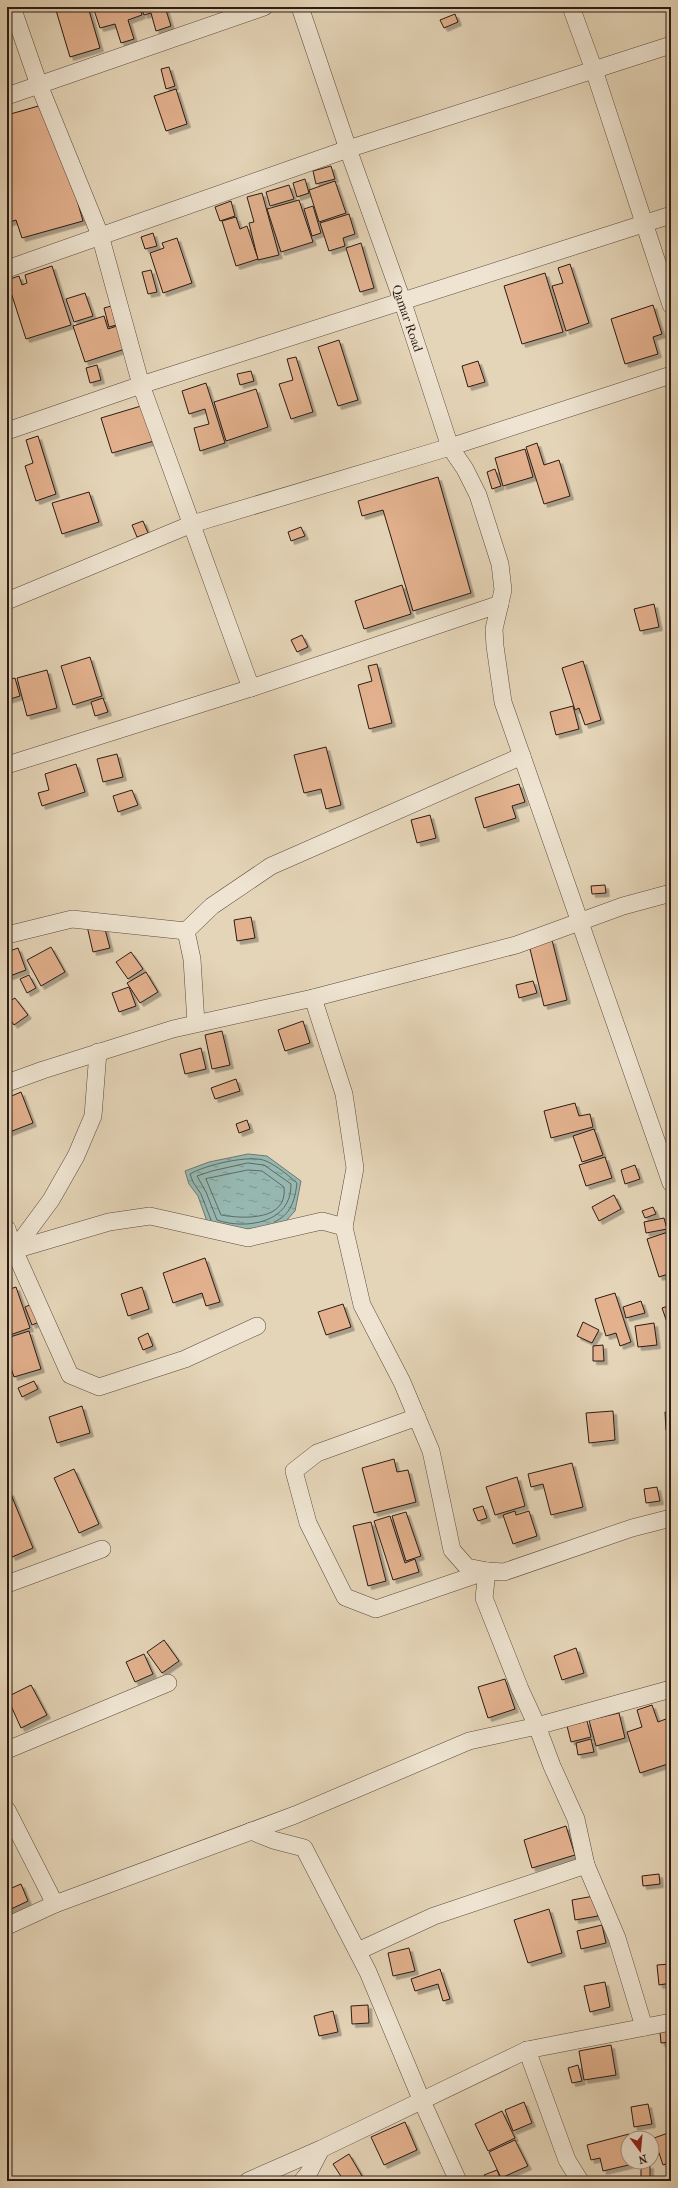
<svg xmlns="http://www.w3.org/2000/svg" width="678" height="2188" font-family="'IM FELL French Canon',serif">
	<style>
		.water { fill: url(#water-ripples); stroke: #6b7972 }
		.lines { fill: none; stroke-linecap: round; stroke-linejoin: round }
		.shore { stroke: #606a62; stroke-width: 1 }
		.building { fill: #e3b18e; stroke: #2b1b14; filter: url(#shadow) }
		.minor-casing { stroke: #5a4a3d; stroke-width: 18 }
		.minor { stroke: #eee4d1; stroke-width: 17 }
		.labels { text-anchor: middle; stroke-width: 3.5; stroke-linejoin: round; paint-order: stroke }
		.street-label { font-size: 13px; fill: #2b1b14; stroke: #eee4d1 }
	</style>
	<defs>
		<pattern id="water-ripples" width="26" height="14" patternUnits="userSpaceOnUse"><rect width="26" height="14" fill="#96b8b1"/><path d="M2 4q2-2 4 0t4 0M15 11q2-2 4 0t4 0" fill="none" stroke="#7b958f"/></pattern>
		<filter id="shadow"><feDropShadow dx="3.5" dy="3.5" stdDeviation="0" flood-color="#0004"/></filter>
	</defs>
	<rect width="100%" height="100%" fill="#e5d5b8"/>
	<filter id="stains"><feTurbulence type="fractalNoise" baseFrequency=".005" numOctaves="4"/><feColorMatrix values="0 0 0 0 .2 0 0 0 0 .09 0 0 0 0 .02 0 0 0 .5 -.17"/></filter>
	<radialGradient id="worn" r=".72"><stop offset=".6" stop-color="#630" stop-opacity="0"/><stop offset="1" stop-color="#630" stop-opacity=".3"/></radialGradient>
	<path class="water" d="M248 1154 267 1156 301 1181 295 1211 285 1222 244 1234 209 1227 198 1196 189 1184 185 1171 209 1162Z"/>
	<g class="lines">
		<g class="shore">
			<path d="M248 1163 264 1165 291 1184C292 1223 246 1230 217 1220L206 1192 197 1176 212 1171Z"/>
			<path d="M248 1170 262 1171 284 1187C288 1221 244 1219 221 1215L206 1179Z"/>
			<path d="M211 1220 201 1194 193 1182 190 1174C205 1165 251 1154 266 1161 277 1166 288 1175 297 1183 295 1200 291 1215 274 1222"/>
		</g>
	</g>
	<g class="building">
		<path d="M55 7H88L100 48 70 57Z"/>
		<path d="M93 7H139L142 15 128 20 134 39 121 43 115 24 100 28Z"/>
		<path d="M141 7H165L171 26 156 31 151 13 144 15Z"/>
		<path d="M455 14 458 22 444 28 440 20Z"/>
		<path d="M169 67 175 86 166 89 161 69Z"/>
		<path d="M176 89 187 124 166 131 154 96Z"/>
		<path d="M49 103 83 221 22 238 16 220 7 223V115Z"/>
		<path d="M331 166 335 179 316 184 313 171Z"/>
		<path d="M305 179 309 193 297 197 293 183Z"/>
		<path d="M335 181 346 213 319 222 309 190Z"/>
		<path d="M289 185 294 199 270 206 266 192Z"/>
		<path d="M262 193 279 255 258 260 249 223 254 222 247 197Z"/>
		<path d="M299 200 313 242 281 252 267 209Z"/>
		<path d="M231 201 235 216 220 221 215 207Z"/>
		<path d="M313 206 321 233 312 236 304 209Z"/>
		<path d="M349 214 355 234 343 238 345 246 329 251 320 223Z"/>
		<path d="M236 217 240 229 247 226 258 259 236 266 222 221Z"/>
		<path d="M153 233 157 246 145 249 141 237Z"/>
		<path d="M177 238 192 283 163 293 150 253 164 248 162 243Z"/>
		<path d="M361 243 374 288 360 292 346 248Z"/>
		<path d="M570 264 589 323 566 331 552 286 563 283 558 268Z"/>
		<path d="M52 266 71 325 26 339 7 280 19 276 22 285 27 283 25 275Z"/>
		<path d="M151 270 157 292 148 294 142 272Z"/>
		<path d="M545 273 563 332 522 344 504 286Z"/>
		<path d="M85 293 93 316 74 322 66 299Z"/>
		<path d="M115 305 120 324 109 327 104 308Z"/>
		<path d="M653 305 662 334 653 337 658 354 625 364 611 319Z"/>
		<path d="M104 316 108 329 117 326 125 349 85 362 73 326Z"/>
		<path d="M339 340 358 400 338 406 318 347Z"/>
		<path d="M296 357 313 412 291 419 279 384 293 380 287 359Z"/>
		<path d="M478 361 485 382 468 387 462 366Z"/>
		<path d="M97 365 101 380 90 383 86 368Z"/>
		<path d="M251 371 254 381 240 385 237 374Z"/>
		<path d="M206 383 225 443 200 451 194 428 209 424 205 409 189 414 182 391Z"/>
		<path d="M256 389 268 427 226 441 214 402Z"/>
		<path d="M151 403 161 439 112 453 101 418Z"/>
		<path d="M38 436 56 494 36 501 25 466 33 463 26 440Z"/>
		<path d="M537 443 544 465 559 460 570 496 544 504 526 447Z"/>
		<path d="M525 449 533 477 503 486 495 458Z"/>
		<path d="M495 469 501 486 492 489 487 472Z"/>
		<path d="M438 477 471 593 413 611 383 510 362 516 358 501Z"/>
		<path d="M89 492 99 522 62 534 52 503Z"/>
		<path d="M143 521 148 533 137 537 132 525Z"/>
		<path d="M301 527 305 536 291 541 288 532Z"/>
		<path d="M402 585 411 614 364 629 355 601Z"/>
		<path d="M654 604 659 627 640 631 634 609Z"/>
		<path d="M302 635 308 647 297 652 291 640Z"/>
		<path d="M90 657 102 696 73 705 61 666Z"/>
		<path d="M583 661 601 720 585 725 579 708 575 710 562 668Z"/>
		<path d="M377 664 392 723 369 729 358 685 372 681 368 666Z"/>
		<path d="M47 670 57 708 27 716 17 678Z"/>
		<path d="M15 678 20 696 7 700V680Z"/>
		<path d="M103 698 108 712 95 716 91 702Z"/>
		<path d="M573 706 579 729 556 735 550 712Z"/>
		<path d="M326 747 341 805 326 809 321 789 304 793 294 755Z"/>
		<path d="M117 754 123 777 103 782 97 759Z"/>
		<path d="M76 764 85 792 42 806 38 793 49 790 45 774Z"/>
		<path d="M519 784 525 802 512 806 516 818 484 828 475 798Z"/>
		<path d="M132 790 138 805 118 812 113 796Z"/>
		<path d="M430 815 436 838 417 843 411 820Z"/>
		<path d="M605 885 606 893 592 894 591 886Z"/>
		<path d="M251 917 255 938 237 941 234 920Z"/>
		<path d="M103 922 110 948 93 952 87 926Z"/>
		<path d="M552 940 567 1000 544 1006 529 945Z"/>
		<path d="M51 947 65 972 41 986 27 960Z"/>
		<path d="M18 948 26 970 7 977V952Z"/>
		<path d="M131 952 143 969 128 979 116 962Z"/>
		<path d="M146 972 158 992 140 1003 127 983Z"/>
		<path d="M29 975 36 988 27 993 20 979Z"/>
		<path d="M533 981 537 993 519 998 516 985Z"/>
		<path d="M129 987 136 1006 119 1012 112 993Z"/>
		<path d="M15 998 28 1015 14 1025 7 1015V1003Z"/>
		<path d="M303 1021 310 1043 285 1051 278 1030Z"/>
		<path d="M222 1031 230 1065 212 1069 205 1035Z"/>
		<path d="M201 1048 206 1069 185 1074 180 1054Z"/>
		<path d="M236 1079 240 1091 215 1099 211 1088Z"/>
		<path d="M21 1092 33 1123 7 1133V1098Z"/>
		<path d="M575 1103 579 1116 590 1114 593 1127 551 1138 544 1111Z"/>
		<path d="M247 1120 250 1129 239 1133 236 1124Z"/>
		<path d="M594 1129 603 1155 582 1162 573 1136Z"/>
		<path d="M605 1157 612 1178 586 1186 579 1165Z"/>
		<path d="M635 1165 640 1179 625 1184 621 1170Z"/>
		<path d="M614 1195 621 1209 599 1221 592 1207Z"/>
		<path d="M653 1207 656 1214 645 1218 642 1211Z"/>
		<path d="M664 1218 667 1229 646 1233 644 1222Z"/>
		<path d="M671 1231V1273L659 1277 647 1239Z"/>
		<path d="M205 1258 220 1302 206 1306 202 1293 173 1303 163 1273Z"/>
		<path d="M16 1287 30 1328 7 1336V1290Z"/>
		<path d="M142 1287 149 1309 128 1316 121 1294Z"/>
		<path d="M615 1293 631 1342 620 1346 616 1333 606 1336 595 1299Z"/>
		<path d="M641 1301 645 1313 626 1318 623 1307Z"/>
		<path d="M32 1304 39 1322 32 1325 25 1307Z"/>
		<path d="M343 1304 351 1327 326 1335 318 1312Z"/>
		<path d="M671 1305V1327L669 1328 662 1308Z"/>
		<path d="M583 1322 599 1330 592 1343 577 1336Z"/>
		<path d="M654 1323 657 1345 638 1347 635 1326Z"/>
		<path d="M29 1331 41 1369 14 1377 7 1356V1338Z"/>
		<path d="M148 1333 153 1346 143 1350 138 1338Z"/>
		<path d="M603 1345 604 1361H593V1346Z"/>
		<path d="M34 1381 38 1389 22 1397 18 1388Z"/>
		<path d="M82 1406 90 1433 57 1443 49 1417Z"/>
		<path d="M613 1411 615 1440 589 1443 586 1413Z"/>
		<path d="M665 1412H671V1430H666Z"/>
		<path d="M394 1459 397 1472 408 1470 416 1502 374 1513 362 1468Z"/>
		<path d="M572 1463 583 1507 551 1515 543 1484 531 1487 528 1474Z"/>
		<path d="M74 1469 99 1524 79 1533 54 1478Z"/>
		<path d="M517 1477 525 1506 495 1515 486 1487Z"/>
		<path d="M657 1487 660 1501 646 1503 644 1489Z"/>
		<path d="M10 1492 33 1548 12 1557 7 1545V1493Z"/>
		<path d="M483 1506 487 1518 478 1521 473 1509Z"/>
		<path d="M515 1511 516 1515 529 1511 537 1536 513 1544 503 1515Z"/>
		<path d="M406 1512 421 1556 406 1561 392 1516Z"/>
		<path d="M390 1516 405 1563 415 1559 419 1572 393 1580 374 1521Z"/>
		<path d="M371 1522 386 1581 368 1586 353 1526Z"/>
		<path d="M164 1640 179 1661 162 1673 147 1652Z"/>
		<path d="M576 1648 584 1673 562 1680 554 1656Z"/>
		<path d="M144 1654 153 1674 135 1682 126 1662Z"/>
		<path d="M505 1679 515 1709 488 1718 478 1687Z"/>
		<path d="M31 1685 47 1715 21 1728 7 1697Z"/>
		<path d="M652 1705 658 1722 671 1717V1763L640 1773 627 1732 642 1727 637 1710Z"/>
		<path d="M619 1713 625 1738 596 1746 589 1720Z"/>
		<path d="M587 1721 591 1737 571 1742 567 1726Z"/>
		<path d="M591 1739 594 1752 578 1755 576 1743Z"/>
		<path d="M566 1826 575 1855 532 1868 524 1840Z"/>
		<path d="M659 1874 660 1884 643 1886 642 1876Z"/>
		<path d="M21 1884 28 1901 9 1910 7 1890Z"/>
		<path d="M594 1896 598 1916 575 1920 572 1900Z"/>
		<path d="M549 1909 562 1953 528 1963 514 1920Z"/>
		<path d="M602 1925 606 1943 581 1949 577 1931Z"/>
		<path d="M409 1948 415 1971 393 1976 388 1953Z"/>
		<path d="M671 1964V1983L659 1985 657 1965Z"/>
		<path d="M440 1969 450 1999 443 2001 438 1984 415 1991 411 1979Z"/>
		<path d="M605 1982 610 2007 590 2012 584 1986Z"/>
		<path d="M368 2005 369 2023 352 2024 351 2006Z"/>
		<path d="M333 2011 338 2032 319 2036 314 2016Z"/>
		<path d="M671 2031V2042L661 2043 660 2032Z"/>
		<path d="M611 2045 616 2075 584 2080 579 2051Z"/>
		<path d="M578 2065 582 2081 572 2083 568 2068Z"/>
		<path d="M524 2102 532 2123 513 2131 505 2110Z"/>
		<path d="M648 2104 652 2124 634 2127 631 2107Z"/>
		<path d="M502 2111 515 2138 488 2151 475 2124Z"/>
		<path d="M405 2122 417 2150 384 2165 371 2137Z"/>
		<path d="M671 2132V2162L663 2165 654 2138Z"/>
		<path d="M629 2134 628 2162 637 2163 603 2171 600 2158 591 2160 587 2145Z"/>
		<path d="M649 2135V2138H636V2137Z"/>
		<path d="M515 2140 528 2166 501 2178 489 2152Z"/>
		<path d="M349 2154 362 2176 353 2181H344L333 2164Z"/>
		<path d="M650 2165V2181H641V2166Z"/>
		<path d="M497 2170 501 2180 487 2181 484 2175Z"/>
	</g>
	<g class="lines">
		<g class="minor-casing">
			<g id="minor">
				<path d="M12 7 39 85 100 235 141 385 251 688"/>
				<path d="M300 7 348 149 402 300 450 447 465 469 478 495 500 564 503 590 494 629 495 646 503 702 671 1183"/>
				<path d="M571 7 594 70 671 305"/>
				<path d="M7 96 264 7"/>
				<path d="M7 269 348 149 671 45"/>
				<path d="M7 431 141 385 671 215"/>
				<path d="M7 601 192 524 450 447 671 375"/>
				<path d="M7 765 251 688 500 604"/>
				<path d="M7 935 72 919 186 931"/>
				<path d="M313 998 344 1094 355 1168 344 1227"/>
				<path d="M196 1023 192 959 186 931 212 906 271 866 522 756"/>
				<path d="M7 1083 43 1070 173 1029 313 998 516 945 623 906 671 893"/>
				<path d="M7 1229 14 1250 70 1375 99 1387 185 1359 257 1326"/>
				<path d="M14 1250 51 1200 76 1156 93 1116 98 1052"/>
				<path d="M7 1254 14 1250 109 1222 150 1216 248 1238 322 1221 344 1227 362 1305 402 1382 431 1451 452 1550 467 1567 487 1571 504 1572 632 1528 671 1518"/>
				<path d="M7 1584 102 1549"/>
				<path d="M7 1750 168 1683"/>
				<path d="M7 1810 55 1904"/>
				<path d="M251 1831 273 1840 304 1848 368 1972 421 2099 458 2181"/>
				<path d="M7 1926 55 1904 295 1815 469 1741 537 1726 520 1689 484 1598 487 1571 376 1609 345 1597 308 1523 294 1471 317 1453 417 1417"/>
				<path d="M358 1951 434 1916 586 1865"/>
				<path d="M644 2027 617 1938 586 1865 576 1819 552 1766 537 1726 671 1689"/>
				<path d="M527 2050 567 2160 580 2181"/>
				<path d="M248 2181 321 2149 527 2050 671 2022"/>
				<path d="M302 2181 308 2174 321 2149"/>
			</g>
		</g>
		<use href="#minor" class="minor"/>
	</g>
	<g class="labels">
		<g class="street-label">
			<text transform="translate(408 318) rotate(71)" y="5">Qamar Road</text>
		</g>
	</g>
	<rect width="678" height="2188" fill="none" stroke="#e5d5b8" stroke-width="24"/>
	<rect x="8" y="8" width="662" height="2172" fill="none" stroke="#2b1b14" stroke-width="2"/>
	<rect x="12" y="12" width="654" height="2164" fill="none" stroke="#2b1b14"/>
	<g transform="translate(640 2150) rotate(164)"><circle r="19" fill="#eee4d1" stroke="#a09485"/>
	<path d="M0-3L7 15L0 10L-7 15Z" fill="#8f2418"/>
	<text y="-6" font-size="11" font-weight="bold" text-anchor="middle" fill="#2b1b14">N</text>
	</g>
	<rect width="100%" height="100%" filter="url(#stains)"/>
	<rect width="100%" height="100%" fill="url(#worn)"/>
</svg>
